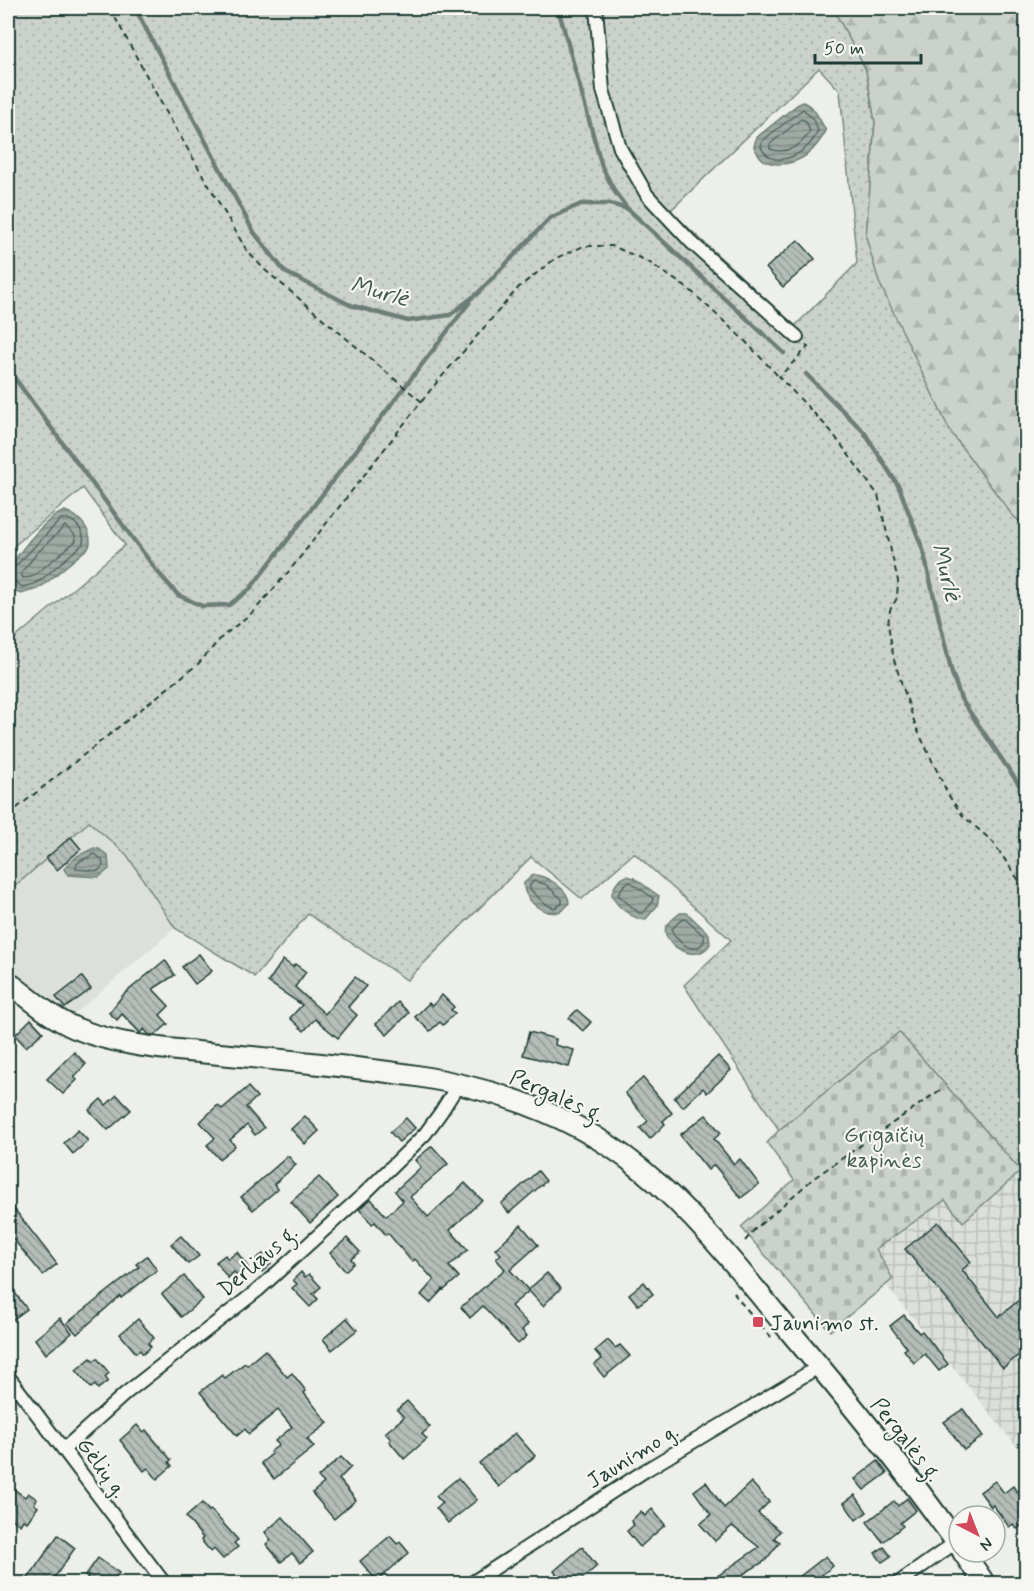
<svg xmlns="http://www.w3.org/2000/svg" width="1034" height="1591" font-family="Mynerve,sans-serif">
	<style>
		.built { fill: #dce0db }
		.industrial { fill: url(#industrial-grid) }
		.grass { fill: url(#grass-dots); stroke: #758880; stroke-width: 1.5; fill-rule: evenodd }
		.forest { fill: url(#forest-firs); stroke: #758880; stroke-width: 1.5 }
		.cemetery { fill: url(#cemetery-stones); stroke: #758880; stroke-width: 1.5 }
		.water { fill: url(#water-rules); stroke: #6c7e77; stroke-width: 1.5 }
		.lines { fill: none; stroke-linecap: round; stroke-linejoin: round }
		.shore { stroke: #526961; stroke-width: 1.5 }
		.stream { stroke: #6c7e77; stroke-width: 4.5 }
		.building { fill: url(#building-back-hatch); stroke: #1f3d34; stroke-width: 1.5 }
		.minor-casing { stroke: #1f3d34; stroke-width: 16 }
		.primary-casing { stroke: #1f3d34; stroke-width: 24 }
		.path { stroke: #1f3d34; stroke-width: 2; stroke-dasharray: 6 4.5; stroke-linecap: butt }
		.minor { stroke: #f6f6f2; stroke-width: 12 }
		.primary { stroke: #f6f6f2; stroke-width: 20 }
		.poi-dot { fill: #d1495b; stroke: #f6f6f2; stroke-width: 2 }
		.labels { text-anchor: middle; stroke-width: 4.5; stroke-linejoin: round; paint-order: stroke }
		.street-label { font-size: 22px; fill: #1f3d34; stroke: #f6f6f2 }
		.park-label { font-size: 22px; fill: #415b52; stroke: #f6f6f2 }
		.poi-label { font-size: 22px; fill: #1f3d34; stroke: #f6f6f2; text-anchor: start }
		.water-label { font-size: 24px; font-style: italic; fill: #3f5850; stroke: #f6f6f2 }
	</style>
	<defs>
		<pattern id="industrial-grid" width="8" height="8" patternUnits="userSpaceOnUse" patternTransform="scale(1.5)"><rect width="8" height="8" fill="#dce0db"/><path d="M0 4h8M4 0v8" fill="none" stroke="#bcc1bd"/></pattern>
		<pattern id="grass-dots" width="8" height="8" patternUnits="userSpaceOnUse" patternTransform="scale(1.5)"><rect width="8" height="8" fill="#cbd2cc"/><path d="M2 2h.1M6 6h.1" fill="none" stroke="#aeb5b0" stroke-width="1.8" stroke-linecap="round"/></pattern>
		<pattern id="forest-firs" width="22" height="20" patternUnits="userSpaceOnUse" patternTransform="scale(1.5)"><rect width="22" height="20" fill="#cbd2cc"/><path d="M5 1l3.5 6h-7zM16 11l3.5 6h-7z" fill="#aeb5b0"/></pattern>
		<pattern id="cemetery-stones" width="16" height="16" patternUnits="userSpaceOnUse" patternTransform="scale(1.5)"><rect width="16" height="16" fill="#cbd2cc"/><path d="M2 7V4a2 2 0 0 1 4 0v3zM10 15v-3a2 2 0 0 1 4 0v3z" fill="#aeb5b0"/></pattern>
		<pattern id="water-rules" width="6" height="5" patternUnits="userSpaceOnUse" patternTransform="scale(1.5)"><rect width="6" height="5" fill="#9faaa4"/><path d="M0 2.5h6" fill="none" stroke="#818c86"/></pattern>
		<pattern id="building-back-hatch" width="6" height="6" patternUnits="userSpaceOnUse" patternTransform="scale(1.5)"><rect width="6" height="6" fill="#b4bdb8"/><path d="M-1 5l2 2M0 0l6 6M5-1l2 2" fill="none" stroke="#929b96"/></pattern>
	</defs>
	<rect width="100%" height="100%" fill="#edefea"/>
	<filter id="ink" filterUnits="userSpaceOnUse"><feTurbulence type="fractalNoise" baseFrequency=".0167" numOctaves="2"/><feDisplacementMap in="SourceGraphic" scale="12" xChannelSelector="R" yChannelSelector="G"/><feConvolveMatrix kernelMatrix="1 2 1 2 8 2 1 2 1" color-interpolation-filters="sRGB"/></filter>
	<g filter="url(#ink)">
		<path class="built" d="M89 822 127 855 175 928 70 1018 8 970V892Z"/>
		<path class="industrial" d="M1021 1171 1026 1177V1458L886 1285 893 1278 875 1249 945 1199 963 1222Z"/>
		<path class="grass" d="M8 8H833L866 70 875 122 866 237 1012 515 1026 526V1177L899 1033 779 1130 684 985 731 940 634 853 582 899 531 857 407 980 308 914 255 977 175 928 127 855 89 822 8 892V644L125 545 83 488 8 551ZM819 68 840 91 857 263 795 326 670 211Z"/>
		<path class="forest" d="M833 8H1026V526L1012 515 950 431 879 282 866 237 875 122 866 70Z"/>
		<path class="cemetery" d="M899 1032 1021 1171 963 1222 945 1200 876 1249 893 1279 830 1331 741 1227 794 1180 767 1143 779 1130Z"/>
		<g class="water">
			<path d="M803 102C815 107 820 120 826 131 815 150 802 164 779 164 765 164 760 159 754 147L756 138 797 105Z"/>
			<path d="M65 511C79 516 94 531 89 547L45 584 37 589 21 594C10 589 7 580 8 569 21 551 44 518 65 511Z"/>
			<path d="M94 848 99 849 108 856 109 869 99 877 68 875 64 869 77 856Z"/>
			<path d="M533 875C546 875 569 889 569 903 556 926 522 903 524 883Z"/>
			<path d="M627 876 634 878 659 896 657 906 645 920C633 919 617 907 612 896 612 887 619 879 627 876Z"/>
			<path d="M680 913H687L709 934 710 944C696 967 660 942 666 927 669 922 675 917 680 913Z"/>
		</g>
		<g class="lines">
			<g class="shore">
				<path d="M803 109 812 118 818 130C812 151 774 174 761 147L762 141Z"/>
				<path d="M801 119 806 121 810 131C802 146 786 155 770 149V144Z"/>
				<path d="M65 526 75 535 76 541 37 573 31 577 23 578 21 573 38 552Z"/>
				<path d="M8 572 9 573 61 519C74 517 86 532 83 544L42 579 34 584 22 587 9 576 8 577"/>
				<path d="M95 854 102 860 103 866 98 871 76 869V865L80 861Z"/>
				<path d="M534 881 545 884 562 899V904L554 908 544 903 530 889V885Z"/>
				<path d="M630 882 653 898 652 903 643 913H639L618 895 624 885Z"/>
				<path d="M685 919 704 936V942C693 955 681 944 673 934L672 929 681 920Z"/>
			</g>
			<g class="stream">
				<path d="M135 8 253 231 285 272 350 305 408 321 450 315 478 293 550 218 581 204H610L628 209 784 353"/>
				<path d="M558 8 602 167 615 192 627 208"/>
				<path d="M8 369 156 570 178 595 202 606 229 605 250 589 469 303"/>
				<path d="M806 374 864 432 899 487 923 550 951 670 961 699 1026 795"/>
			</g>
		</g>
		<g class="building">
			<path d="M798 240 815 259 783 287 766 268Z"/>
			<path d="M71 837 81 849 57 870 46 858Z"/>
			<path d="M199 954 212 971 195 984 182 967Z"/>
			<path d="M165 960 175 975 153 989 169 1006 160 1015 168 1024 155 1035H149L144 1029 140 1033 122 1014 117 1020 109 1013 123 995Z"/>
			<path d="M283 960 293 967 295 964 306 972 295 987 325 1014 355 977 366 986 348 1007 357 1015 338 1038 315 1019 304 1031 290 1018 302 1005 268 982Z"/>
			<path d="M82 977 91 989 65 1008 56 997Z"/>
			<path d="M442 995 454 1007 451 1010 455 1013 443 1025 440 1022 430 1031 415 1017 429 1003 432 1006Z"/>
			<path d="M398 1002 409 1013 387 1035 376 1024Z"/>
			<path d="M577 1010 591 1022 583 1031 569 1018Z"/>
			<path d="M31 1019 43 1032 26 1047 15 1035Z"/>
			<path d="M529 1032 556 1039 555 1045 574 1050 569 1067 523 1055Z"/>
			<path d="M74 1052 86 1064 74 1077 77 1080 63 1094 47 1079Z"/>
			<path d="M718 1056 731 1070 707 1093 703 1088 683 1107 674 1098Z"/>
			<path d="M643 1078 672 1113 663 1121 665 1124 650 1139 640 1128 648 1121 625 1093Z"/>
			<path d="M248 1087 257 1097 246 1107 264 1128 255 1135 247 1125 230 1140 235 1146 219 1159 207 1145 215 1138 200 1122 218 1105 222 1109Z"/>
			<path d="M117 1095 131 1110 108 1130 89 1110 101 1099 106 1105Z"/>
			<path d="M706 1115 721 1133 714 1139 734 1164 740 1159 759 1184 741 1198 714 1165 708 1170 680 1135Z"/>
			<path d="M305 1116 319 1131 305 1144 291 1129Z"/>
			<path d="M406 1118 415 1128 399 1142 390 1132Z"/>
			<path d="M78 1130 88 1141 73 1154 64 1143Z"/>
			<path d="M432 1146 448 1164 410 1197 428 1217 465 1183 482 1200 450 1230 468 1250 449 1266 459 1277 444 1290 443 1289 430 1303 421 1295 434 1280 415 1259 412 1262 388 1233 386 1235 375 1222 372 1224 359 1209 371 1199 386 1216 403 1201 395 1191 421 1167 415 1160Z"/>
			<path d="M288 1156 296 1165 274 1184 278 1189 253 1210 241 1197Z"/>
			<path d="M538 1171 546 1181 509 1213 501 1204Z"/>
			<path d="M319 1177 338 1197 310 1223 291 1202Z"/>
			<path d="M8 1201 57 1264 43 1275 8 1233Z"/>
			<path d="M938 1222 971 1262 962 1270 999 1317 1026 1294V1349L1003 1368 905 1249Z"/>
			<path d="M521 1225 538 1245 510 1270 529 1291 511 1306 528 1324 522 1330 527 1336 518 1344 483 1306 470 1318 461 1307 505 1269 496 1259 501 1254 495 1249Z"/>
			<path d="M181 1236 199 1256 188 1264 171 1244Z"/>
			<path d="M347 1238 360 1252 351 1259 354 1263 345 1271 330 1253Z"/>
			<path d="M237 1252 248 1267 237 1276 234 1272 228 1278 216 1262 225 1255 228 1259Z"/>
			<path d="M263 1254 271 1264 262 1272 253 1261Z"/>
			<path d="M147 1256 157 1270 121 1298 120 1296 77 1334 67 1323 139 1267 136 1264Z"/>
			<path d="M301 1272 305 1277 309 1274 321 1287 313 1294 318 1299 310 1307 292 1288 297 1284 293 1280Z"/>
			<path d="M547 1273 561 1288 543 1306 528 1290Z"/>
			<path d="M184 1276 203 1299 181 1317 162 1294Z"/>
			<path d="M644 1282 653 1294 638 1305 629 1294Z"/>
			<path d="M15 1293 27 1309 8 1323V1298Z"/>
			<path d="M904 1315 919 1333 922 1331 948 1364 939 1371 925 1354 914 1363 904 1350 907 1348 890 1326Z"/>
			<path d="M60 1318 72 1333 46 1354 35 1339Z"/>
			<path d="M347 1318 357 1330 332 1350 323 1339Z"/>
			<path d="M138 1319 154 1338 148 1343 151 1347 143 1354 140 1350 136 1353 120 1334Z"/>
			<path d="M608 1340 615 1348 620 1345 630 1356 604 1377 594 1365 602 1359 595 1351Z"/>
			<path d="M265 1350 287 1377 292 1373 306 1391 304 1393 328 1423 307 1439 314 1447 274 1479 261 1463 272 1454 270 1452 279 1445 275 1441 292 1427 278 1410 249 1434 245 1429 237 1436 200 1392 222 1375 225 1378 245 1363 247 1365Z"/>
			<path d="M91 1358 94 1361 97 1358 109 1373 105 1377 108 1381 98 1389 95 1385 91 1388 76 1370Z"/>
			<path d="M407 1401 430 1427 422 1434 427 1439 404 1459 389 1441 391 1439 385 1433 404 1417 397 1410Z"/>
			<path d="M963 1409 983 1436 964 1450 944 1422Z"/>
			<path d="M137 1425 143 1432 146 1430 171 1460 169 1462 172 1466 157 1479 148 1468 144 1471 120 1440Z"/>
			<path d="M515 1433 535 1456 499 1487 479 1463Z"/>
			<path d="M341 1457 351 1467 339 1479 356 1500 334 1519 312 1493 324 1483 318 1477Z"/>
			<path d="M878 1461 887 1473 864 1490 855 1479Z"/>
			<path d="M458 1478 477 1500 448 1523 436 1508 442 1503 436 1496Z"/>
			<path d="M995 1481 1004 1493 1013 1486 1017 1492 1026 1485V1522L1017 1529 1013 1524 1009 1527 993 1505 991 1507 980 1492Z"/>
			<path d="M706 1482 724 1508 751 1482 769 1502 758 1513 780 1531 774 1538 780 1542 765 1561 743 1574 748 1584H706L759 1547 732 1526 715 1541 700 1524 711 1515 694 1491Z"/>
			<path d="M8 1485 25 1497 28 1493 37 1499 34 1504 38 1507 27 1522 23 1520 20 1525 8 1516Z"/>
			<path d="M855 1495 867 1512 856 1520 844 1503Z"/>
			<path d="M907 1498 916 1510 900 1523 903 1526 883 1542 867 1522 894 1501 898 1506Z"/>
			<path d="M202 1503 209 1511 211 1510 238 1540 234 1543 238 1547 223 1559 214 1549 211 1552 201 1540 203 1538 186 1517Z"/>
			<path d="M652 1509 665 1525 640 1547 627 1531 634 1525 631 1521 641 1511 645 1516Z"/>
			<path d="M283 1517 313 1552 300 1563 292 1553 281 1562 266 1544 271 1540 265 1532Z"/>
			<path d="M58 1535 75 1548 50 1584H24Z"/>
			<path d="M390 1536 397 1544 400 1542 409 1553 377 1581 360 1561Z"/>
			<path d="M582 1547 597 1566 576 1584H564L554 1571Z"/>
			<path d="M884 1547 891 1556 882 1562 875 1553Z"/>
			<path d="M826 1556 833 1566 810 1584H790Z"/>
			<path d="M98 1558 119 1573 112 1584H84L88 1578 85 1576Z"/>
		</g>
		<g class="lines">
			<g class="minor-casing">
				<g id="minor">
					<path d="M596 8 603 90 620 148 647 195 691 242 797 337"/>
					<path d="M8 1376 165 1584"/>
					<path d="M64 1449 126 1393 258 1290 366 1192 425 1134 441 1112 458 1085"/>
					<path d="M470 1584 646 1470 820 1366"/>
					<path d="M897 1584 956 1542"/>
				</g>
			</g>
			<g class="primary-casing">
				<g id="primary">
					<path d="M8 982C29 998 50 1017 75 1028 121 1047 170 1049 219 1054 285 1060 351 1066 417 1076 498 1089 578 1117 642 1170 699 1217 745 1277 792 1334 850 1402 907 1473 959 1546"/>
					<path d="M963 1552 985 1584"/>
				</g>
			</g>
			<g class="path">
				<path d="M110 8 165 110 247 251 265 270 422 402"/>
				<path d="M806 345 808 347 779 377 831 431 878 495 898 581 897 598 890 610 888 624 894 660 916 727 949 796 963 816 993 842 1026 891"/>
				<path d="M8 815 198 664 222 637 254 611 290 570 432 388 519 287 556 258 584 246H612L647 261 690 290 745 341 779 377"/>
				<path d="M745 1241 755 1229 814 1178 940 1090"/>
				<path d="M734 1292 737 1298 772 1338"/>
				<path d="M982 1505 998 1517 995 1519"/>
			</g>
			<use href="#minor" class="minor"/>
			<use href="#primary" class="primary"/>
		</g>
	</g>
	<rect class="poi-dot" x="752" y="1316" width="12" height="12" rx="3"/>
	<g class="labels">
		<g class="street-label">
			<text transform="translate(557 1095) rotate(24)" y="8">Pergalės g.</text>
			<text transform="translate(257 1260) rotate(-41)" y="8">Derliaus g.</text>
			<text transform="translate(907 1439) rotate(52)" y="8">Pergalės g.</text>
			<text transform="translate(632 1455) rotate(-32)" y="8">Jaunimo g.</text>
			<text transform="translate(103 1467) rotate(54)" y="8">Gėlių g.</text>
		</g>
		<g class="park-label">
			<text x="884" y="1142">Grigaičių<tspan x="884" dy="25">kapinės</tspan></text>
		</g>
		<g class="poi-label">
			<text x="770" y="1330">Jaunimo st.</text>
		</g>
		<g class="water-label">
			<text transform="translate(380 291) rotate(15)" y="8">Murlė</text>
			<text transform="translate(947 572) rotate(75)" y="8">Murlė</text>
		</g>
	</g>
	<rect width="1034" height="1591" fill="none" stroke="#f6f6f2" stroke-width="30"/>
	<rect x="15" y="15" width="1004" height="1561" fill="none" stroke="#1f3d34" stroke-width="2" filter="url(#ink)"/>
	<g transform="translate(977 1534) rotate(138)"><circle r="28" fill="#f6f6f2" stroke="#a0aca6" stroke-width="1.5"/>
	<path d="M0-4.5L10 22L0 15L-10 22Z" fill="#d1495b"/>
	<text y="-9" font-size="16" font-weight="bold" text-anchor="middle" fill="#1f3d34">N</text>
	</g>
	<path d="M815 54v9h106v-9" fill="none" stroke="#1f3d34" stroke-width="3"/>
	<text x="824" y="54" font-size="18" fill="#1f3d34" stroke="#f6f6f2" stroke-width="4.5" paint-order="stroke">50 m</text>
</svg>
